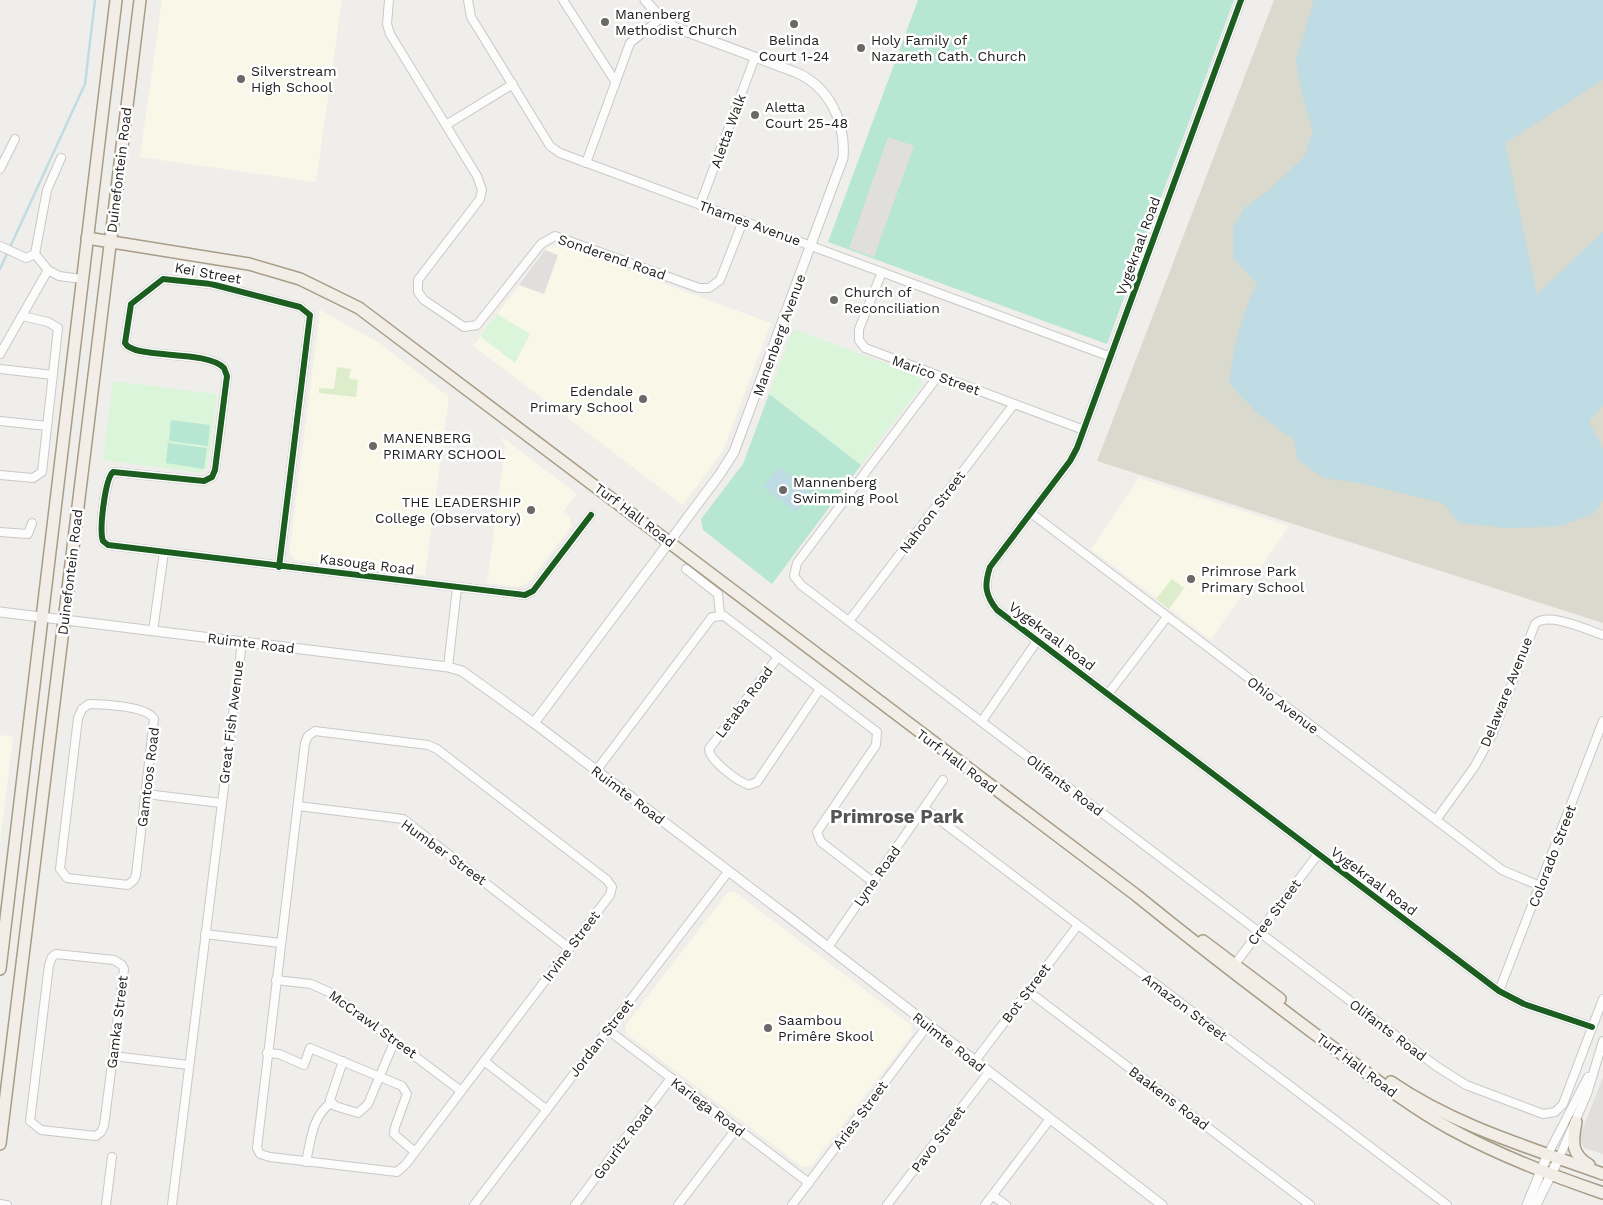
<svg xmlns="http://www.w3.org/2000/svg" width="1603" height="1205" font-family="'Work Sans',sans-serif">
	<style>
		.education { fill: #f8f7e8 }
		.construction { fill: #d9d9cd }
		.grass { fill: #ddeccb }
		.park { fill: #daf5da }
		.pitch { fill: #b7e6d2 }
		.parking { fill: #e0dfde }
		.water { fill: #bfdbe3 }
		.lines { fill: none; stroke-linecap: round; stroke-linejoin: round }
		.stream { stroke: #bfdbe3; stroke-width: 2.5 }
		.minor-casing { stroke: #c9c8c7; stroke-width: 10 }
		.tertiary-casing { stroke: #c9c8c7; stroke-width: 11 }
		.primary-casing { stroke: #a79c86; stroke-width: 14 }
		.minor { stroke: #fdfcfc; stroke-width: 8 }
		.tertiary { stroke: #fdfcfc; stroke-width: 9 }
		.primary { stroke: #f3ede7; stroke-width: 11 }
		.cycleway-casing { stroke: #fff; stroke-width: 9 }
		.cycleway { stroke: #1b5e20; stroke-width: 6 }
		.poi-dot { fill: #6a6968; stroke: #fff; stroke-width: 2 }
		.labels { text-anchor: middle; stroke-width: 5; stroke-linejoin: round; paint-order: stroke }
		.poi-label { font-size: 14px; fill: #222; stroke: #fff; text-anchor: start }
		.street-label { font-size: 14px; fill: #222; stroke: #fff }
		.district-label { font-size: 19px; font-weight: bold; fill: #555; stroke: #fff }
	</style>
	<rect width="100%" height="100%" fill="#f0eeeb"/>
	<g class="education">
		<path d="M162 0H342L316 182 140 157Z"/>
		<path d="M557 244 771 323 723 451 683 505 473 346 547 248Z"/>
		<path d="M320 310 381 344 449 397 425 576 295 560 289 554Z"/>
		<path d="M502 437 577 494 563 512 570 518 571 527 528 583 518 587 487 583 505 447Z"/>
		<path d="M1139 478 1289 526 1211 640 1091 549Z"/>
		<path d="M0 735 13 737 0 843Z"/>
		<path d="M735 892 911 1025 912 1034 811 1166 802 1167 627 1034 625 1026 727 893Z"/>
	</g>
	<path class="construction" d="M1274 0H1603V623L1097 461Z"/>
	<g class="grass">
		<path d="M337 367 351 369 349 379 358 380 356 397 319 393V388L334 389Z"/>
		<path d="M1172 579 1184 588 1169 609 1156 599Z"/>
	</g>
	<g class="park">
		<path d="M497 314 530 334 515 363 480 336Z"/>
		<path d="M793 329 920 376 922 385 861 465 769 394Z"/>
		<path d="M113 381 217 394 208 467 201 473 103 460Z"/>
	</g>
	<g class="pitch">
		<path d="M918 0H1234L1107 344 828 242Z"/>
		<path d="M769 394 861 465 772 584 703 530 701 519 743 464Z"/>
		<path d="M171 420 210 425 208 446 169 441Z"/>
		<path d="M168 443 207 448 204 469 166 463Z"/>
	</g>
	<g class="parking">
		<path d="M888 137 914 146 874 257 849 248Z"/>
		<path d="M545 250 558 255 544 294 519 285Z"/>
		<path d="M1603 1077V1154L1584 1148 1579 1138Z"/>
	</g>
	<g class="water">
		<path d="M1314 0H1603V80L1505 143 1537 294 1603 232V406L1589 421 1603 449V500L1595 513 1561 526 1508 528 1459 523 1443 503 1360 483 1324 478 1298 460 1293 439 1258 414 1229 383C1233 348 1241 316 1257 284L1233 258V228L1244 208 1268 191 1304 157 1313 131 1302 95 1296 61Z"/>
		<path d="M778 467 811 492 796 512 763 487Z"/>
	</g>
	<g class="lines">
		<path class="stream" d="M0 269 85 84 95 0"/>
		<g class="minor-casing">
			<g id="minor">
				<path d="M389 0 387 24 390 34 477 176 482 190 480 199 418 280V292L424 300 464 327 477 325 541 244 555 236 699 288H709L720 280 743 221"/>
				<path d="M468 0 471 17 550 146 560 153 1111 357"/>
				<path d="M563 0 615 81"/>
				<path d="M1241 0 1077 448 1070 461 990 567C984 585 985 595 997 610L1499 991 1524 1004 1592 1027"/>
				<path d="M446 125 513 84"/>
				<path d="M586 163 630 43 661 18"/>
				<path d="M0 169 15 139"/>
				<path d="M700 205 755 57"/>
				<path d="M0 246 26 258 35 254 47 190 61 158"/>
				<path d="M48 270 59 276 82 279"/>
				<path d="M882 272 859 329V340L865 348 1084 430"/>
				<path d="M0 354 48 270 35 254"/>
				<path d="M0 369 53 375"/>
				<path d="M938 376 797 563 794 576 801 585 1436 1066 1466 1085 1543 1114 1555 1112 1563 1104 1603 999"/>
				<path d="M0 421 47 426"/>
				<path d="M0 475 33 478 42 472 58 328 48 322 22 316"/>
				<path d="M1031 513 1502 870 1540 886"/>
				<path d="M0 532 28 534 32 523"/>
				<path d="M279 567 310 315 300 307 211 284 163 279 131 304 125 343C134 360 206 349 224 368L227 376 215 470 212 477 204 481 113 472C105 479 99 530 103 541L108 545 525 595 533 591 591 515"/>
				<path d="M686 569 718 594 720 615"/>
				<path d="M849 621 1014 404"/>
				<path d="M153 631 164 552"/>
				<path d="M778 657 709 749C709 760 738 782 749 785L757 782 820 689"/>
				<path d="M448 667 457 588"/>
				<path d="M1108 694 1167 617"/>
				<path d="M89 704C103 704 147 706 154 719L136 875 134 880 128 885 67 878 60 869 78 718 82 709Z"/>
				<path d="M982 721 1037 641"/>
				<path d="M315 731 428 745 437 749 607 880 612 887 610 895 406 1164 397 1172 270 1157 260 1154 257 1148 305 743 308 736Z"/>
				<path d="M596 771 712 617 724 616 877 732 876 745 817 832 821 842 873 882"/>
				<path d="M146 794 221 803"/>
				<path d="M298 806 403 819 569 948"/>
				<path d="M924 808 1447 1205"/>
				<path d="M1436 820 1475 766 1493 733 1535 624C1548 611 1587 630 1603 635"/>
				<path d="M205 934 280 943"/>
				<path d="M828 947 943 780"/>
				<path d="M56 954 114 960 122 965 124 969 104 1126 101 1132 96 1136 41 1130 30 1121 49 965 52 957Z"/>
				<path d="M1232 968 1318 854"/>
				<path d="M276 980 311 984 331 993 461 1091"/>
				<path d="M1028 991 1310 1205"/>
				<path d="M1499 991 1603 721"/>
				<path d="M608 1030 809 1183"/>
				<path d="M267 1053 279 1054 304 1065 310 1048 402 1086 407 1094 395 1127 394 1134 415 1152"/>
				<path d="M113 1056 189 1065"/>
				<path d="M343 1061 330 1100 335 1106 358 1113 368 1104 395 1040"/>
				<path d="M484 1061 547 1110"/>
				<path d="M975 1061 1078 925"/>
				<path d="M1548 1154 1588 1077"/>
				<path d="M1559 1158 1587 1094 1603 1041"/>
				<path d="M306 1162C311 1140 312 1116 331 1103"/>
				<path d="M993 1196 1006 1205"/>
				<path d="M0 1204 7 1205"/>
				<path d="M106 1205 112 1157"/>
				<path d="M172 1205 242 642"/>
				<path d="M474 1205 728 872"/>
				<path d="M575 1205 671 1078"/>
				<path d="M678 1205 737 1128"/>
				<path d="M792 1205 928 1025"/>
				<path d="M887 1205 989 1072"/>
				<path d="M985 1205 1050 1119"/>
			</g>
		</g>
		<g class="tertiary-casing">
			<g id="tertiary">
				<path d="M0 612 448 667 462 671 534 723 798 924 1162 1205"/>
				<path d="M534 723 720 474 734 452 843 158C846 122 829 86 795 72L674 27 661 18 645 0"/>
				<path d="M1527 1205 1548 1154"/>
				<path d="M1536 1205 1559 1158"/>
			</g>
		</g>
		<g class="primary-casing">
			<g id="primary">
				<path d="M87 238 249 264 300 279 359 308 1136 895C1200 947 1265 997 1331 1046 1369 1074 1407 1105 1449 1128 1498 1155 1550 1175 1603 1193"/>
				<path d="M1203 941 1280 999"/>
				<path d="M0 969 116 0"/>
				<path d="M1391 1082C1455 1126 1531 1148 1603 1174"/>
				<path d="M1576 1122C1572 1142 1571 1154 1589 1165"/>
				<path d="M0 1144 140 0"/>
			</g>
		</g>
		<use href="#minor" class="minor"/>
		<use href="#tertiary" class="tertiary"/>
		<use href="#primary" class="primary"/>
		<g class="cycleway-casing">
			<g id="cycleway">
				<path d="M1241 0 1077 448 1070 461 990 567C984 585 985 595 997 610L1499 991 1524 1004 1592 1027"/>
				<path d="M279 567 310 315 300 307 211 284 163 279 131 304 125 343C134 360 206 349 224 368L227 376 215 470 212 477 204 481 113 472C105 479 99 530 103 541L108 545 525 595 533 591 591 515"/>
			</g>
		</g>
		<use href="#cycleway" class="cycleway"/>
	</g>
	<g class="poi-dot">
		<circle cx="605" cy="22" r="5"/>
		<circle cx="794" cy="24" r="5"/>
		<circle cx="861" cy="48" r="5"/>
		<circle cx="241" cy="79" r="5"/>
		<circle cx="755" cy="115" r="5"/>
		<circle cx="834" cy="300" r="5"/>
		<circle cx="643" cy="399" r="5"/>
		<circle cx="373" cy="446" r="5"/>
		<circle cx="783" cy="490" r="5"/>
		<circle cx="531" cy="510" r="5"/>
		<circle cx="1191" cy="579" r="5"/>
		<circle cx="768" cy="1028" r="5"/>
	</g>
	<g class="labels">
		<g class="poi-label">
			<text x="615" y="19">Manenberg<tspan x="615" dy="16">Methodist Church</tspan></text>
			<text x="794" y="45" text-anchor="middle">Belinda<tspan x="794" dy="16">Court 1-24</tspan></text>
			<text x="871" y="45">Holy Family of<tspan x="871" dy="16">Nazareth Cath. Church</tspan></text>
			<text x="251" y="76">Silverstream<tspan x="251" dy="16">High School</tspan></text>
			<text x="765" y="112">Aletta<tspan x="765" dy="16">Court 25-48</tspan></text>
			<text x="844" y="297">Church of<tspan x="844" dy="16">Reconciliation</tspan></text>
			<text x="633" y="396" text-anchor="end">Edendale<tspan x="633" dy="16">Primary School</tspan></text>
			<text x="383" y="443">MANENBERG<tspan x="383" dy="16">PRIMARY SCHOOL</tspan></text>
			<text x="793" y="487">Mannenberg<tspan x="793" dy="16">Swimming Pool</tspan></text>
			<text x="521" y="507" text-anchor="end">THE LEADERSHIP<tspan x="521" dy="16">College (Observatory)</tspan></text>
			<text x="1201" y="576">Primrose Park<tspan x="1201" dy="16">Primary School</tspan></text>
			<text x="778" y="1025">Saambou<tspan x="778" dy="16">Primêre Skool</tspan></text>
		</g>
		<g class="street-label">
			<text transform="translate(728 131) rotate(-70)" y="5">Aletta Walk</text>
			<text transform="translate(119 170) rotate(-83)" y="5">Duinefontein Road</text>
			<text transform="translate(750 223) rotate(20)" y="5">Thames Avenue</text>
			<text transform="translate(1138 246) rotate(-70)" y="5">Vygekraal Road</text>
			<text transform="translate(612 257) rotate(19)" y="5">Sonderend Road</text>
			<text transform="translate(208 273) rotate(10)" y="5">Kei Street</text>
			<text transform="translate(779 335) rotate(-70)" y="5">Manenberg Avenue</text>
			<text transform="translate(936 375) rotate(20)" y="5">Marico Street</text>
			<text transform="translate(932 512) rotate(-53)" y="5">Nahoon Street</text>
			<text transform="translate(635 515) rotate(37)" y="5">Turf Hall Road</text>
			<text transform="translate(367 564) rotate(7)" y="5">Kasouga Road</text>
			<text transform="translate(70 572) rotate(-83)" y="5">Duinefontein Road</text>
			<text transform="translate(1052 636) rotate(37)" y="5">Vygekraal Road</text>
			<text transform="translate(251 643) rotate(7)" y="5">Ruimte Road</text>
			<text transform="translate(1506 692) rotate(-68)" y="5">Delaware Avenue</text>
			<text transform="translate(744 702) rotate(-53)" y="5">Letaba Road</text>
			<text transform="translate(1283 705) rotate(37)" y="5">Ohio Avenue</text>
			<text transform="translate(231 722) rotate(-83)" y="5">Great Fish Avenue</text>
			<text transform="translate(957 761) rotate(37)" y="5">Turf Hall Road</text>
			<text transform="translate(148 777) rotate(-83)" y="5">Gamtoos Road</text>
			<text transform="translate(1065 785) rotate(37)" y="5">Olifants Road</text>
			<text transform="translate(628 795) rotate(37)" y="5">Ruimte Road</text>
			<text transform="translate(444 852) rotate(36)" y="5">Humber Street</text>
			<text transform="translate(1552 856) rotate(-69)" y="5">Colorado Street</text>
			<text transform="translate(877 876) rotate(-55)" y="5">Lyne Road</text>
			<text transform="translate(1374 881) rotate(37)" y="5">Vygekraal Road</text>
			<text transform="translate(1274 912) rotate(-53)" y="5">Cree Street</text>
			<text transform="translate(571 946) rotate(-53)" y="5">Irvine Street</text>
			<text transform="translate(1026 993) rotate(-53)" y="5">Bot Street</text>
			<text transform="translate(1185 1007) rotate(37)" y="5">Amazon Street</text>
			<text transform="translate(117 1022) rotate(-83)" y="5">Gamka Street</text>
			<text transform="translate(373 1024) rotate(36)" y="5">McCrawl Street</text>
			<text transform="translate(1388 1030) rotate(37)" y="5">Olifants Road</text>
			<text transform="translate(601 1038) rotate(-52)" y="5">Jordan Street</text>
			<text transform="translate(949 1042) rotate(38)" y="5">Ruimte Road</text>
			<text transform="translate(1357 1065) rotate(37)" y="5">Turf Hall Road</text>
			<text transform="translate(1169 1098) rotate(37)" y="5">Baakens Road</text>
			<text transform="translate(708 1107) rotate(37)" y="5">Kariega Road</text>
			<text transform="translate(860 1115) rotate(-53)" y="5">Aries Street</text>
			<text transform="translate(938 1139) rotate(-53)" y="5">Pavo Street</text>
			<text transform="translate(623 1142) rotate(-53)" y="5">Gouritz Road</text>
		</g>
		<g class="district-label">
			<text x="897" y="823">Primrose Park</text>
		</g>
	</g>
</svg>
